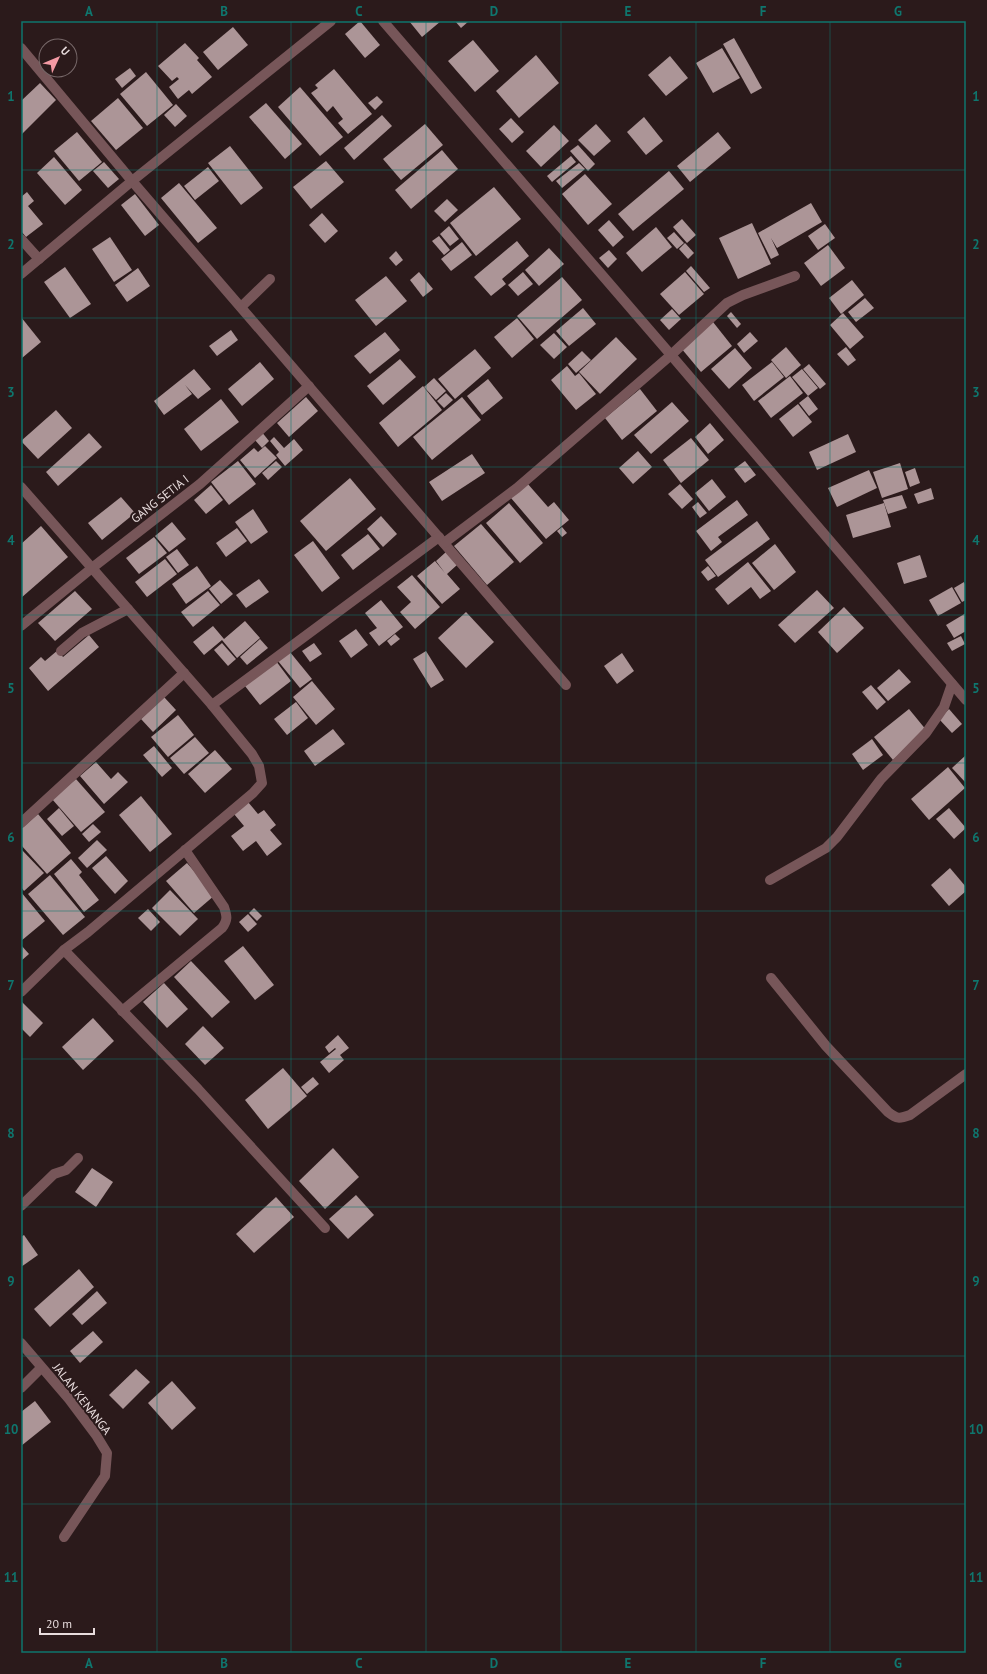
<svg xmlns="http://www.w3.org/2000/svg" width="987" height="1674" font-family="'PT Sans',sans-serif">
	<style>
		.building { fill: #ac9597 }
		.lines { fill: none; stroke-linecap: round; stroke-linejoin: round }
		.minor { stroke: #775659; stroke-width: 10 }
		.grid { fill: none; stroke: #0f766e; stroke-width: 1; stroke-opacity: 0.55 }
		.labels { text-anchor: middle; stroke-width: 4; stroke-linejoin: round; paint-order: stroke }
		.street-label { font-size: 12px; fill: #e9ddde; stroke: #2b1a1b }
		.neatline { fill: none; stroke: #0f766e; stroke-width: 1.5 }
		.grid-label { font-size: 13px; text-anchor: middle; font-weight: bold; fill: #0f766e }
	</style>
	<rect width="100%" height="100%" fill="#2b1a1b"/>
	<g class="building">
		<path d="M360 21 380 45 365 58 345 34Z"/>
		<path d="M409 21H441L422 37Z"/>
		<path d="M455 21H469L461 28Z"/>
		<path d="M233 27 248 45 218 70 203 52Z"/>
		<path d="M734 38 762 88 751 94 723 44Z"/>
		<path d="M473 40 499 71 475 92 448 61Z"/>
		<path d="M185 43 199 58 197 60 212 77 192 94 189 90 178 99 169 87 179 79 177 77 172 81 158 66Z"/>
		<path d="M722 48 740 78 713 93 696 63Z"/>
		<path d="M536 55 559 83 519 118 496 91Z"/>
		<path d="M670 56 688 78 666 96 648 75Z"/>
		<path d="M130 68 136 76 122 88 115 79Z"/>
		<path d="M334 69 372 114 348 134 338 123 343 119 333 106 327 112 311 93 318 88 315 85Z"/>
		<path d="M146 72 173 105 147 126 120 94Z"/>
		<path d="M40 83 56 100 21 135V101Z"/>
		<path d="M300 87 343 137 320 156 278 107Z"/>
		<path d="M377 96 383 102 375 110 368 103Z"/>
		<path d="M118 98 143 128 116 150 91 121Z"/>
		<path d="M266 103 302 144 285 159 249 117Z"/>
		<path d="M176 104 187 116 175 127 164 115Z"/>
		<path d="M382 115 392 126 354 160 344 148Z"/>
		<path d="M644 117 663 141 646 155 627 132Z"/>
		<path d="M511 118 524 132 512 143 499 129Z"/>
		<path d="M425 124 443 145 401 180 383 159Z"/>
		<path d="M596 124 611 141 594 156 578 140Z"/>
		<path d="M554 125 569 141 541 167 526 151Z"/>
		<path d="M77 132 102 162 79 181 54 151Z"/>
		<path d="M718 132 731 148 690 182 677 166Z"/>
		<path d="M578 145 595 164 588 171 570 151Z"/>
		<path d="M230 146 263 188 241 205 208 163Z"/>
		<path d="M442 150 458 169 411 209 395 190Z"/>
		<path d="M571 156 576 162 552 182 547 176Z"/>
		<path d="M54 157 82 190 65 205 37 173Z"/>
		<path d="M326 161 344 182 311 209 293 187Z"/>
		<path d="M104 162 119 179 108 188 93 171Z"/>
		<path d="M579 163 585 169 562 188 556 181Z"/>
		<path d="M208 167 219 181 195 200 184 186Z"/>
		<path d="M669 171 684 189 633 231 618 214Z"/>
		<path d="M585 174 612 204 588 225 562 194Z"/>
		<path d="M179 183 217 228 198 243 161 198Z"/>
		<path d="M494 187 521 219 476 256 450 223Z"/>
		<path d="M27 192 34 201 28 206 43 224 26 237 21 231V197Z"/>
		<path d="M135 194 159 225 145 236 121 205Z"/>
		<path d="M447 199 458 210 445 222 434 211Z"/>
		<path d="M811 203 822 222 777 248 771 238 779 255 771 259 758 233Z"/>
		<path d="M322 213 338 231 325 243 309 225Z"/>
		<path d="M682 219 696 235 687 243 673 227Z"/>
		<path d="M609 220 624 237 613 247 598 230Z"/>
		<path d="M752 223 771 264 738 279 719 238Z"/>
		<path d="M825 224 835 238 818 250 808 236Z"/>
		<path d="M449 226 459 239 450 246 440 234Z"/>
		<path d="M656 227 672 247 642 272 626 253Z"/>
		<path d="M674 232 684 243 677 249 667 238Z"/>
		<path d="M439 236 450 250 444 255 432 241Z"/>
		<path d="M110 237 132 270 114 282 92 249Z"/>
		<path d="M517 241 529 256 502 279 506 284 491 296 474 277Z"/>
		<path d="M462 242 472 255 451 271 441 259Z"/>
		<path d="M685 243 694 253 688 259 679 249Z"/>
		<path d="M828 245 845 268 821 286 804 263Z"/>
		<path d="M549 248 564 264 539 286 525 270Z"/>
		<path d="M609 250 617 259 608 268 599 258Z"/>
		<path d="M396 251 403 260 396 266 389 258Z"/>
		<path d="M691 266 710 288 704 292 686 271Z"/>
		<path d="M65 267 91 304 70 318 44 282Z"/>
		<path d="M138 268 150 286 127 302 115 285Z"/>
		<path d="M419 272 433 289 423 297 410 280Z"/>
		<path d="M523 272 533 284 518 296 508 285Z"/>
		<path d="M685 272 704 294 679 315 660 294Z"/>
		<path d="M386 276 407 301 376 326 355 300Z"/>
		<path d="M562 277 582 300 537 339 517 316Z"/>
		<path d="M852 280 864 295 841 314 829 298Z"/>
		<path d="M865 298 874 308 856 322 848 312Z"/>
		<path d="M583 308 596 324 569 346 556 331Z"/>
		<path d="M672 309 681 319 669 330 660 320Z"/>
		<path d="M731 312 741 324 737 328 727 316Z"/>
		<path d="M843 313 864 337 850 349 830 325Z"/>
		<path d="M21 317 41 342 22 358 21 357Z"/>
		<path d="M517 318 534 339 512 358 494 337Z"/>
		<path d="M713 322 732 346 701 372 681 348Z"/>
		<path d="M231 330 238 340 217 356 209 346Z"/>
		<path d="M385 332 400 350 370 374 354 356Z"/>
		<path d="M750 332 758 341 744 353 737 344Z"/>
		<path d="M554 333 567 347 554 359 540 345Z"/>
		<path d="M616 337 637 359 600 394 579 372Z"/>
		<path d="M786 347 801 365 786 378 771 360Z"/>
		<path d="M846 347 856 360 848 366 837 354Z"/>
		<path d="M735 348 752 368 729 389 711 369Z"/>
		<path d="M475 349 491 368 455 399 438 379Z"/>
		<path d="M582 351 591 360 576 373 568 364Z"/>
		<path d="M400 359 416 377 383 405 367 386Z"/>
		<path d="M260 362 274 379 242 406 228 389Z"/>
		<path d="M772 362 784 377 754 401 742 385Z"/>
		<path d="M809 364 826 384 820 389 803 369Z"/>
		<path d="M567 366 575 376 579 373 596 394 576 410 551 380Z"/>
		<path d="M194 369 211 389 198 399 185 385 192 394 164 415 154 401Z"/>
		<path d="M802 369 818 388 808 396 818 409 809 416 799 403 808 396 792 377Z"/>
		<path d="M790 376 803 393 771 418 758 401Z"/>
		<path d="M434 378 446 391 436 400 424 387Z"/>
		<path d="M488 379 503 398 482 415 467 396Z"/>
		<path d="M423 386 442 410 398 447 379 423Z"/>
		<path d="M640 389 657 411 622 440 605 418Z"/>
		<path d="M446 393 453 400 444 408 437 401Z"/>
		<path d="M306 397 318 411 289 437 277 423Z"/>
		<path d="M462 397 481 420 432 460 413 437Z"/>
		<path d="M221 399 239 422 201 451 184 429Z"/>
		<path d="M672 402 689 421 651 454 634 435Z"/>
		<path d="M798 404 812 422 793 437 779 419Z"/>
		<path d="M56 410 72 428 38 459 21 441Z"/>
		<path d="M710 423 724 440 708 454 695 437Z"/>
		<path d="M261 431 269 441 262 448 253 438Z"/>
		<path d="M89 433 102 447 58 486 46 472Z"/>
		<path d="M848 434 856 452 817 470 809 452Z"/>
		<path d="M274 437 284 448 294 439 303 450 285 466 276 455 279 452 270 441Z"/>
		<path d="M691 438 709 460 681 483 663 460Z"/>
		<path d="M265 446 277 458 255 478 240 460 254 448 258 452Z"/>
		<path d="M638 451 652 467 633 484 619 468Z"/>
		<path d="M472 454 485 473 442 501 429 482Z"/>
		<path d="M238 461 256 484 229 505 211 482Z"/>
		<path d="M276 461 282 467 268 480 262 473Z"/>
		<path d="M745 461 756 475 745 483 734 469Z"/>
		<path d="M900 463 908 489 882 498 873 472Z"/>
		<path d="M915 468 920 483 910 487 905 472Z"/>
		<path d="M869 470 877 488 837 507 828 488Z"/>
		<path d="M350 478 376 509 326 551 300 521Z"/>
		<path d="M712 479 726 497 709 511 695 493Z"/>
		<path d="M527 483 548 507 554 502 569 520 546 539 511 498Z"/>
		<path d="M680 484 693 499 682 509 668 494Z"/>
		<path d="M211 485 223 500 206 514 194 500Z"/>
		<path d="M931 488 934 499 918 504 914 494Z"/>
		<path d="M902 495 907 508 888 514 883 500Z"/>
		<path d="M121 497 135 513 102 540 88 523Z"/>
		<path d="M737 500 748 515 718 537 722 542 711 551 696 531Z"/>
		<path d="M698 502 707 513 700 518 692 507Z"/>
		<path d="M509 503 543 543 520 563 486 523Z"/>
		<path d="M884 503 891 527 853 538 846 515Z"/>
		<path d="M253 509 268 532 251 544 235 522Z"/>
		<path d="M381 516 397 534 383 547 367 529Z"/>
		<path d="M757 521 770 539 718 577 705 560Z"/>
		<path d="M172 522 186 539 169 552 155 536Z"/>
		<path d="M481 524 514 562 487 585 454 546Z"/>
		<path d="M41 526 68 557 21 598V544Z"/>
		<path d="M562 527 567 533 562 537 557 531Z"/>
		<path d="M237 528 247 541 226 557 216 543Z"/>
		<path d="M368 534 380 549 353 570 341 555Z"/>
		<path d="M154 537 167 553 139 574 126 558Z"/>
		<path d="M313 541 340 578 322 592 294 555Z"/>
		<path d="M775 544 796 572 774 590 752 563Z"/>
		<path d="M177 549 189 565 178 573 166 557Z"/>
		<path d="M446 552 457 565 447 574 460 589 442 604 417 576 435 561 445 573 436 561Z"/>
		<path d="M920 555 927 577 904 584 897 563Z"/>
		<path d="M165 559 177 574 147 597 135 582Z"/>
		<path d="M748 562 771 591 760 599 751 587 728 605 715 589Z"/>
		<path d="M197 566 211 586 186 604 172 584Z"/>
		<path d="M708 566 716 576 708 581 701 572Z"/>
		<path d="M412 575 440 607 415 629 400 612 411 602 397 587Z"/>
		<path d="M259 579 269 592 246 608 236 595Z"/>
		<path d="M220 580 233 594 221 604 209 589Z"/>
		<path d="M964 582 966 587V600L962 602 954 588Z"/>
		<path d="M952 587 961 603 938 616 929 600Z"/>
		<path d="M817 590 834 608 795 643 778 625Z"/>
		<path d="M75 591 92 609 55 641 38 623Z"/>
		<path d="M208 591 220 605 193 627 181 612Z"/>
		<path d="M381 600 403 627 379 646 369 633 377 628 365 613Z"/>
		<path d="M844 607 864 628 837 653 818 632Z"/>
		<path d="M466 612 494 642 466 668 438 638Z"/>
		<path d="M966 613V631L954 638 946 625Z"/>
		<path d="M245 621 260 638 237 658 222 640 204 655 193 642 213 626 224 639Z"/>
		<path d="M356 629 368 645 351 658 339 641Z"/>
		<path d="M395 634 400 639 391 646 387 641Z"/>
		<path d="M89 635 99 647 48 691 29 668 41 657 45 661 58 650 63 657Z"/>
		<path d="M961 636 965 644 952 651 947 643Z"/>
		<path d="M260 639 268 648 247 665 240 657Z"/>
		<path d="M222 643 236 659 228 666 214 650Z"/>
		<path d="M314 643 322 654 310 662 302 651Z"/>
		<path d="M426 651 444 680 431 688 413 659Z"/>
		<path d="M290 652 312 679 300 688 278 661Z"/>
		<path d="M622 653 634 671 617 684 604 666Z"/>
		<path d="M276 661 291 681 260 705 245 686Z"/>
		<path d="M899 669 911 682 888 701 877 688Z"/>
		<path d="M312 681 335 709 316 725 293 697Z"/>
		<path d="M871 685 886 702 877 710 862 692Z"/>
		<path d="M164 697 176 710 153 732 141 719Z"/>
		<path d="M296 702 308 718 287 735 274 719Z"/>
		<path d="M909 709 927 731 893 760 874 737Z"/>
		<path d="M949 709 962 724 952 733 939 719Z"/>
		<path d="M178 715 194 735 168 757 151 737Z"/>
		<path d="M333 729 345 744 315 766 304 751Z"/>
		<path d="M195 737 209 753 184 774 170 758Z"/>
		<path d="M872 739 883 755 863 770 852 754Z"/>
		<path d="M154 746 172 768 162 777 143 755Z"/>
		<path d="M215 750 232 769 205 793 188 774Z"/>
		<path d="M966 755V783L952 768Z"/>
		<path d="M96 762 111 779 118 772 128 782 104 804 80 776Z"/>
		<path d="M948 767 965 788 929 820 911 799Z"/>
		<path d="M76 779 105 812 81 832 52 799Z"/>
		<path d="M141 796 172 834 150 852 119 815Z"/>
		<path d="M248 802 258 814 264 810 276 825 270 830 282 844 267 856 256 841 243 851 231 836 244 826 234 814Z"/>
		<path d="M59 808 74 826 62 836 47 819Z"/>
		<path d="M949 808 966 828 954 839 936 819Z"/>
		<path d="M38 814 71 853 47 874 21 845V829Z"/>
		<path d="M93 824 101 832 89 842 82 834Z"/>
		<path d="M97 840 107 850 87 868 78 858Z"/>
		<path d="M21 849 44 873 24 891 21 887Z"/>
		<path d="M106 856 128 881 115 894 92 868Z"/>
		<path d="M71 859 82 872 79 875 99 900 84 912 54 874Z"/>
		<path d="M187 863 215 895 194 913 166 881Z"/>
		<path d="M950 868 966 887V891L949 906 931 885Z"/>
		<path d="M50 875 85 917 63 935 28 894Z"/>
		<path d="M170 890 198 919 180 936 152 908Z"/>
		<path d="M21 892 45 921 21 941Z"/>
		<path d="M254 908 262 916 257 921 249 913Z"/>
		<path d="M148 909 160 922 151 931 138 918Z"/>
		<path d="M248 914 257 924 248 932 239 922Z"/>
		<path d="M21 945 29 954 21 961Z"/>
		<path d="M243 946 274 985 255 1000 224 961Z"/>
		<path d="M191 961 230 1002 212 1018 174 977Z"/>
		<path d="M164 983 188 1009 167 1028 143 1002Z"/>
		<path d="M21 1001 43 1023 30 1037 21 1028Z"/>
		<path d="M93 1018 114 1041 83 1070 62 1047Z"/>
		<path d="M203 1026 224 1048 205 1065 185 1044Z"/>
		<path d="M338 1035 349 1048 340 1055 344 1060 329 1073 320 1062 336 1049 335 1048 329 1053 325 1047Z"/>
		<path d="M283 1068 307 1096 268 1129 245 1100Z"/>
		<path d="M313 1077 319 1084 307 1094 301 1087Z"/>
		<path d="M333 1148 359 1177 325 1209 299 1181Z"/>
		<path d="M92 1168 113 1182 96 1207 75 1192Z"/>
		<path d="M356 1195 374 1215 348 1239 329 1219Z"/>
		<path d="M276 1197 294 1217 254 1253 236 1234Z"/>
		<path d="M24 1235 38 1255 21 1267V1237Z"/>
		<path d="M79 1269 94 1287 50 1327 34 1309Z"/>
		<path d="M97 1291 107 1303 82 1325 72 1314Z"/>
		<path d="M93 1331 103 1342 80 1363 70 1351Z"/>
		<path d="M136 1369 150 1382 123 1409 109 1395Z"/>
		<path d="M172 1381 196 1408 172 1430 148 1403Z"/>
		<path d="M35 1401 51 1422 21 1446V1412Z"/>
	</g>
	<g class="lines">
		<g class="minor">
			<path d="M383 21 671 355 966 700"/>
			<path d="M21 48 132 181 566 685"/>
			<path d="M21 239 39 259"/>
			<path d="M21 274 132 181 331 21"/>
			<path d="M241 307 270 279"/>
			<path d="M21 487 212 705 252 754 259 766 262 783 253 793 88 932 64 950 21 992"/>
			<path d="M444 543 517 488 671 355 727 303 743 295 795 276"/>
			<path d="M21 626 92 568 200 484 309 386"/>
			<path d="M61 651 82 633 128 609"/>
			<path d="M212 705 439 537"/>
			<path d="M21 823 184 673"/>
			<path d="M770 880 826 848 837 837 881 779 926 733 944 707 952 684"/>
			<path d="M64 950 198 1089 325 1228"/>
			<path d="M771 978 826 1046 888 1112C897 1119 899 1119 910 1115L966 1074"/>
			<path d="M122 1011 222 928C228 920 227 916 224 907L185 850"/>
			<path d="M21 1206 54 1174 66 1170 78 1158"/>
			<path d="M21 1343 69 1399 96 1435 107 1453 105 1476 64 1537"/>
			<path d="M21 1388 41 1368"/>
		</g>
	</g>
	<path class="grid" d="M157 21V1653M291 21V1653M426 21V1653M561 21V1653M696 21V1653M830 21V1653M21 170H966M21 318H966M21 467H966M21 615H966M21 763H966M21 911H966M21 1059H966M21 1207H966M21 1356H966M21 1504H966"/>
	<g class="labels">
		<g class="street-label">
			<text transform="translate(160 499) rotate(-38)" y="4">GANG SETIA I</text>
			<text transform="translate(82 1399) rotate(52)" y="4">JALAN KENANGA</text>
		</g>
	</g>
	<rect width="987" height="1674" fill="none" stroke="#2b1a1b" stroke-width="44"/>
	<g transform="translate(58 58) rotate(46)"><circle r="19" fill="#2b1a1b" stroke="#776869"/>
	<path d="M0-3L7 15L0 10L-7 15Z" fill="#f49aa4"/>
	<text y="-6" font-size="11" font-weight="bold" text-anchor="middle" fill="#e9ddde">U</text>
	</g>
	<path d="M40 1628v6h54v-6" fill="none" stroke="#e9ddde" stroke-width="2"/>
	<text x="46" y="1628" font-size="12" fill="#e9ddde" stroke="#2b1a1b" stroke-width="3" paint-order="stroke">20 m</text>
	<rect x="22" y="22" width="943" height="1630" class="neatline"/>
	<g class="grid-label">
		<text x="89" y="16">A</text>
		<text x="224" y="16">B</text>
		<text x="359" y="16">C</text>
		<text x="494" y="16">D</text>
		<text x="628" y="16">E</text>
		<text x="763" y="16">F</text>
		<text x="898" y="16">G</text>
		<text x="11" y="101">1</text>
		<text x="976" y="101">1</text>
		<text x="11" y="249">2</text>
		<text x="976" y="249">2</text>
		<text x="11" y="397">3</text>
		<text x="976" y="397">3</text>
		<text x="11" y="545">4</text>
		<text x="976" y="545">4</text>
		<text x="11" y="693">5</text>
		<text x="976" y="693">5</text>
		<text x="11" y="842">6</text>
		<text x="976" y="842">6</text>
		<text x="11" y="990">7</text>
		<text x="976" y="990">7</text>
		<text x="11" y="1138">8</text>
		<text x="976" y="1138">8</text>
		<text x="11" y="1286">9</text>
		<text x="976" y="1286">9</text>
		<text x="11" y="1434">10</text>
		<text x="976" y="1434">10</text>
		<text x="11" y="1582">11</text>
		<text x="976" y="1582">11</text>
		<text x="89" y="1668">A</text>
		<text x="224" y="1668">B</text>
		<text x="359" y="1668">C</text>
		<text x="494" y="1668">D</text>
		<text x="628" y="1668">E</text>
		<text x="763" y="1668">F</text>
		<text x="898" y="1668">G</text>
	</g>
</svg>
